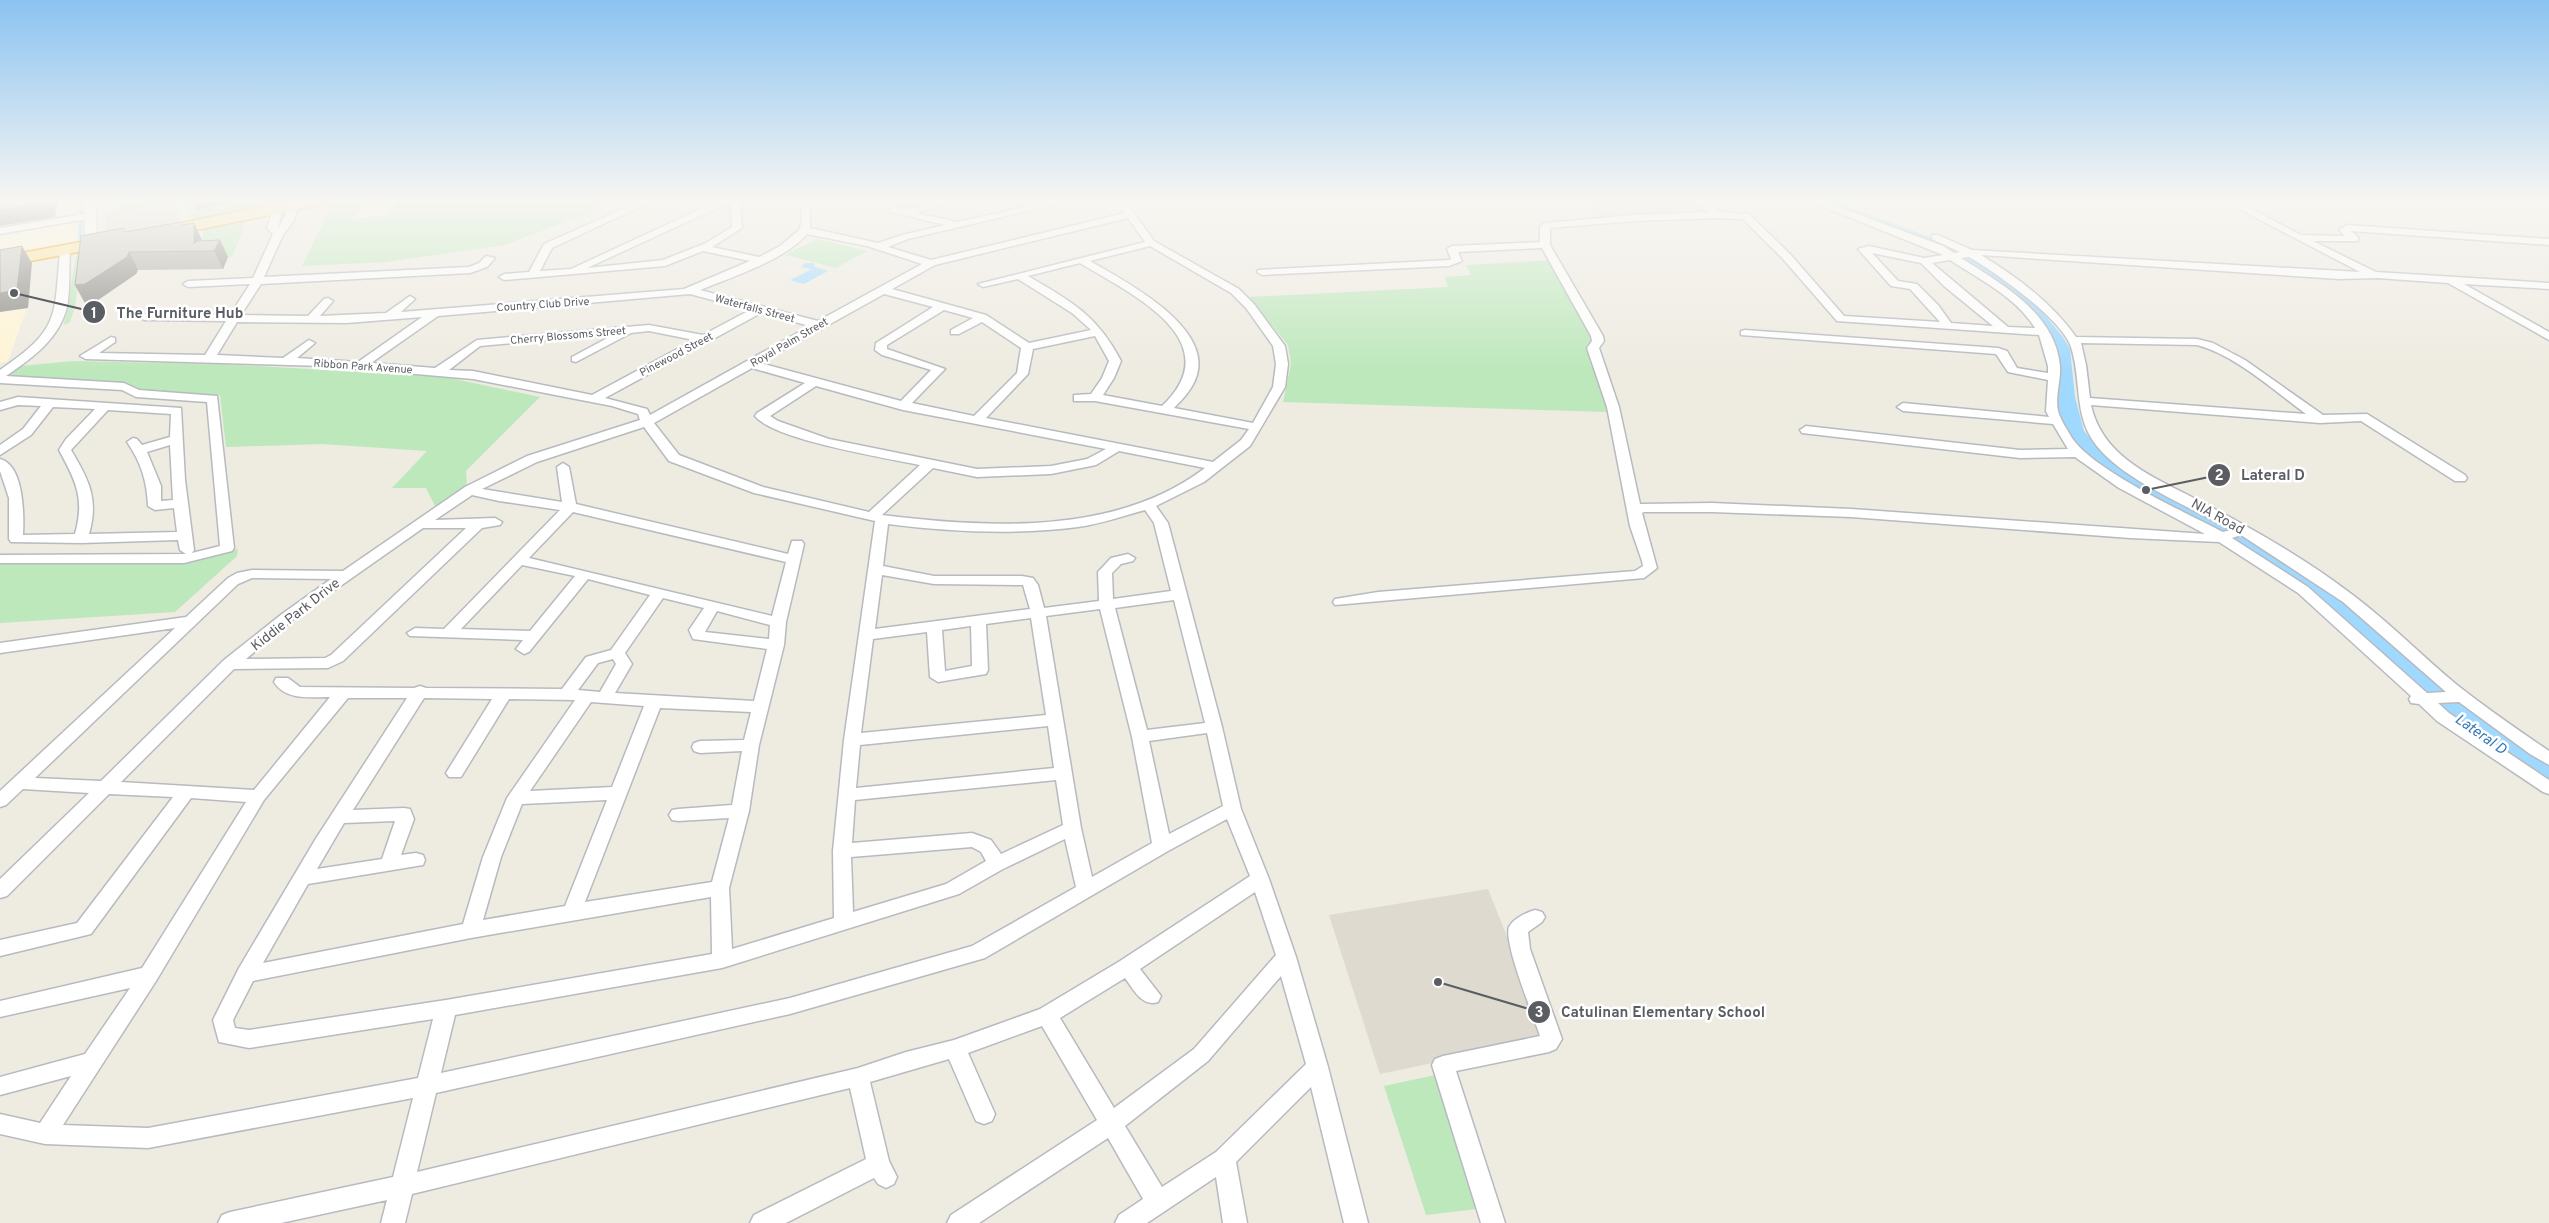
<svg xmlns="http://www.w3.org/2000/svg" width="2549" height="1223" font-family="Overpass,sans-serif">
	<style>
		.commercial { fill: #fff4d5 }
		.industrial { fill: #e1ded9 }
		.education { fill: #dedad0 }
		.green { fill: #bde8bb }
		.water { fill: #a0d9ff }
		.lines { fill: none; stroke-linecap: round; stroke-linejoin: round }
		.stream { stroke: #a0d9ff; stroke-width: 3 }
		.canal { fill: #a0d9ff; fill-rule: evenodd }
		.minor-casing { stroke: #b7babf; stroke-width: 3 }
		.tertiary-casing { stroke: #b7babf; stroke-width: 2 }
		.trunk-casing { stroke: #ef9b00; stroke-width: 3 }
		.minor { fill: #fff; fill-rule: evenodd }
		.tertiary { fill: #fff; fill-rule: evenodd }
		.trunk { fill: #ffe496; fill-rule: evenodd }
		.wall { fill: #ada9a3 }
		.shaded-wall { fill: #8d8a85 }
		.building { fill: #c9c5be; stroke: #8d8a85 }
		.labels { text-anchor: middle; stroke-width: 5; stroke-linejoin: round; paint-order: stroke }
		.far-street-label { font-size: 11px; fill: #5a5e63; stroke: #fff }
		.street-label { font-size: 14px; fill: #5a5e63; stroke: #fff }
		.water-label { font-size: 15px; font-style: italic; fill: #357ab9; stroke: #fff }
		.leader { fill: none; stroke: #5a5e63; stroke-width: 2 }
		.callout-dot { fill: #5a5e63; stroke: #fff; stroke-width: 2 }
		.mark-label { font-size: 15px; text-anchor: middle; font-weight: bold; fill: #fff }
		.callout-label { font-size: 15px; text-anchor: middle; font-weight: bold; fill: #5a5e63; stroke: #fff; stroke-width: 5; stroke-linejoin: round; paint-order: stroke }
	</style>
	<rect width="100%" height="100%" fill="#eeebe1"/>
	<g class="commercial">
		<path d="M0 199H75L78 220 76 244 0 257Z"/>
		<path d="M367 199H401L387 215 353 219Z"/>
		<path d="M33 259 27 308 8 361 0 363V265Z"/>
	</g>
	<path class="industrial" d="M581 199H624L598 210Z"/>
	<g class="education">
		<path d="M1581 199H1693L1708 213 1600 220Z"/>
		<path d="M177 200 180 224 106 237 105 213Z"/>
		<path d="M1488 889 1548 1039 1380 1074 1329 915Z"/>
	</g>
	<g class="green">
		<path d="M188 199H287V202L191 221Z"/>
		<path d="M345 199H367L353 219 387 215 401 199H410L408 202H422L424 199H581L598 210 504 245 386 262 302 266 333 202Z"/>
		<path d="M118 200 177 199V200L117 211Z"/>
		<path d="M243 220V230L232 257 202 258 203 228Z"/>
		<path d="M817 239 867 251 836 268 785 255Z"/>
		<path d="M77 251H82L75 307 70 322 64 325Z"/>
		<path d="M1551 260 1589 325 1608 412 1283 402 1291 364 1288 345 1249 297 1448 287 1444 277 1471 275 1466 265Z"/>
		<path d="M73 361 222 364 445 377 540 397 466 471 467 486 436 508 426 488H392L427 451 322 444 226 447 220 395 141 391 126 383 7 377 20 366Z"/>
		<path d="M238 549 237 556 175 612 0 623V563L142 561 182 563Z"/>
		<path d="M1440 1074 1486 1208 1426 1215 1384 1086Z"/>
	</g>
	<g class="water">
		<path d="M1812 199H1828L1940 241 1964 253 2018 289 2039 308 2063 337 2070 349 2075 397 2084 431 2107 456 2230 526 2329 588 2549 764V784L2438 709 2334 612 2084 454 2062 424 2058 406 2060 378 2056 352 2051 335 2030 308 1990 275 1958 257Z"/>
		<path d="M805 263H814L815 267 828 271 804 284 790 280 812 269 801 267Z"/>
	</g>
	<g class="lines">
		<path class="stream" d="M80 242 81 199"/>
		<path class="canal" d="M1961 257H1969L2008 286 1999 288 1961 261Z"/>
		<g class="minor-casing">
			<g id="minor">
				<path d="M645 199H657L552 248 540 271 571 269 707 206 728 199H740L742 228 712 247 759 257 780 246 799 230 802 221 800 199H810V228L878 243 902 235 945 225 891 212 883 199H892L897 208C913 212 944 199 964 199L916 213 957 222 1061 199H1079L908 239 888 247 931 260 1125 213 1115 199H1124L1154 241 1239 289 1254 304 1285 346 1288 364 1285 387 1250 446 1204 482 1156 506 1168 523 1222 727 1241 809 1269 879 1296 957 1328 1067 1368 1223H1344L1311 1087 1236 1162 1247 1223H1223L1216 1177 1147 1223H1115L1119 1215 1143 1199 1108 1138 979 1223H947L951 1215 1097 1120 1042 1026 968 1053 995 1114 992 1121 984 1124 976 1121 949 1059 870 1082 889 1161 897 1177 894 1184 886 1188 878 1184 874 1178 786 1223H750L754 1215 866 1159 850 1088 412 1194 405 1223H381L387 1200 281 1223H218L222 1215 230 1212 393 1177 413 1098 148 1148 45 1144 0 1134V1114L40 1123 71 1076 0 1095V1077L85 1054 130 988 0 1017V1001L142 968 246 802 191 798 91 934 0 956V940L77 923 173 797 109 794 7 896 0 898V879L89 793 23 789 6 805 0 807V791L175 628 0 653V643L186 617 228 578 237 573 252 570 343 571 465 487 527 456 640 420 638 414 612 406 473 379 325 366 86 359 80 356 111 337 115 338V342L99 353 205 355 226 321 144 320 139 317 144 314 230 315 250 284 188 287 183 284 188 281 253 278 273 234 267 228 273 209 278 206 283 209 278 228C284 221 286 206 294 202L299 205 293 222 283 235 264 277 469 267 479 263 486 256 495 258 487 267 470 273 261 284 241 315 308 316 324 299 328 298 333 301 320 316 386 313 410 296 415 299 401 312 684 289 750 261 703 251 665 266 504 280 499 277 504 274 529 272 544 244ZM731 204 732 227 706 243 663 260 587 268 713 210ZM1128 218 1145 242 978 284 983 287 1018 279 1072 313 1091 330 1029 343 986 315 892 289 935 265ZM807 234 867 246 922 264 818 321 700 290C732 277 785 260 807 234ZM1150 246 1231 293 1246 308 1273 346 1276 364 1273 387 1253 423 1174 408C1184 398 1196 385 1198 370 1206 323 1123 280 1090 261ZM1080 263C1129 293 1232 340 1162 406L1103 395 1114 378 1121 361C1097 315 1072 302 1028 276ZM690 294 750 310 703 335 649 325 477 340 435 368 371 363 438 316ZM884 294 933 307 876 343 875 350 882 355 931 370 901 401 760 363ZM944 310 973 318 951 330V334H959L982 322 1021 348 1017 373 974 416 912 403 945 369 887 349V345ZM761 313 810 326 650 415 647 409 605 398ZM422 317 358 362 297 358 315 343 309 340 283 358 217 355 237 322 347 323ZM649 331 694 340 592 395 473 371 449 370 480 346 615 334 572 357V361L576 362 631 333ZM1095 336 1109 361 1102 378 1091 394 1074 395V401H1095L1249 429 1241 440 1213 462 986 418 1028 374 1033 349ZM752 368 805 383 757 413 755 416C774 440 887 458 920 465L869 512 763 487 679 455 654 423ZM816 386 903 410 1106 449 1087 459 1051 466 977 469 829 439 778 421 770 416ZM644 427 669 461 754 493 875 521 844 740 833 851 834 918 732 949 729 888 749 811 759 745 784 645 786 622 804 544 802 541H792L788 554 576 504 569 467 563 463 557 467 562 502 482 489 537 462ZM1119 451 1205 468C1116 536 987 528 882 515L933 468 977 477 1051 474 1096 465ZM472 495 499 501 560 510 444 629 415 628 407 633 410 636 523 640 516 649 524 654 529 652 588 579 650 595 611 650 586 657 562 689 426 688 420 686 414 688 300 687 288 678H276L274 682C286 701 311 697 330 697L254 790 121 782 234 669 328 668 343 661 482 528 500 525 502 522 495 518 435 520ZM1145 510 1154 523 1171 591 1113 599 1112 573 1121 564 1133 561 1135 558 1128 554 1111 558 1098 572 1099 601 1044 608 1038 585 1033 578 1022 576H934L883 566 888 524C950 532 1016 535 1078 527 1100 524 1123 516 1145 510ZM573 512 786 562 772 616 529 558ZM423 528H466L331 655 325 658 246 659 292 620ZM522 565 575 576 530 631 461 629ZM882 575 934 584 1023 585 1030 609 875 629ZM252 578 331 579 282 614 224 660 101 781 35 778 238 584ZM663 598 704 608 689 630 693 639 767 649 754 701 615 693 632 664 625 653ZM1174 600 1205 723 1147 730 1115 608ZM1100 609 1132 737 1152 843 1092 877 1081 828 1046 616ZM717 611 770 625 769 639 705 632ZM1031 618 1046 715 861 733 873 639 927 632 930 677 938 682 986 674 988 670 986 624ZM971 626 972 666 945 671 942 630ZM613 659 616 664 600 692 578 690 598 663ZM348 698H407L315 840 239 968 213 1020 219 1042 249 1048 433 1019 418 1078 148 1128 63 1125 156 981 264 800ZM424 698 492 699 446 773 449 777H461L509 699 575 700 507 798 483 857 463 924 263 963 308 884 423 865 425 860 423 855 416 853 401 855 414 819 410 809 404 808 353 810ZM591 702 644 706 612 787 530 791ZM660 708 751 712 744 740 700 741 694 743 692 747 694 751 700 753 742 751 732 805 678 809 672 810 669 815 672 820 678 821 729 818 712 882 585 902ZM1048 726 1054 768 856 788 860 745ZM1207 733 1223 806 1169 834 1149 741ZM1056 780 1063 825 1001 854 991 840 972 833 852 843 855 800ZM607 800 565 906 483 920 501 857 522 804ZM1227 819 1250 876 1120 961 1040 1009 954 1040 906 1052 858 1068 417 1172 436 1093 790 1014 985 958 1168 851ZM395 821 382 859 317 869 344 823ZM1065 839 1076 887 972 946 790 998 441 1073 455 1015 722 968 959 894 1003 869ZM972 847 981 852 986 861 946 884 853 912 851 857ZM1255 892 1276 955 1194 1049 1114 1108 1060 1018 1125 978C1134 990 1142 1007 1158 1002L1161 996 1140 969ZM711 897 712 954 446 1000 249 1030 235 1028 233 1020 253 981 471 938ZM1281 976 1306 1064 1216 1152 1162 1187 1125 1126 1208 1061Z"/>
				<path d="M1695 199H1705L1719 212 1749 214 1791 255 1844 316 1940 322 1910 289 1891 286 1858 249 1869 246 1924 258 1943 255 1804 199H1817L1943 246 1954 253 1960 252 1932 239V235H1938L1972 250 2360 272 2220 199H2232L2301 235 2345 236 2339 230 2347 225 2549 239V245L2351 231 2358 237V241H2313L2376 272 2549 283V289L2464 284 2549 332V340L2448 283 2377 278 2340 279 1981 255C2016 276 2052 303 2076 337L2197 339 2213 343 2245 360 2323 415 2367 414 2465 475 2467 478 2465 481H2455L2361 421 2320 423 2091 405C2101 453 2146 474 2186 494 2244 524 2302 556 2354 596 2390 623 2422 656 2457 685 2486 708 2518 730 2549 751V765L2530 754 2459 702 2438 703 2449 713 2549 780V794L2543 792 2437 721 2419 704 2411 703 2409 699 2411 696 2298 593 2219 542 2130 538 1851 517 1712 512H1644L1642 513 1657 568 1644 578 1335 605 1333 602 1335 599 1378 592 1635 571 1643 566 1642 561 1630 526 1607 407 1587 348 1592 341 1591 336 1542 248 1458 252 1462 261 1449 266 1262 275 1257 272 1258 270 1449 260 1451 259 1447 249 1452 246 1540 242V226L1545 223 1635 215 1708 212ZM1716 218 1743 219 1783 259 1837 321 2039 335 2048 366V373L2017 368 2007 351 1998 348 1745 330 1741 331V335L1996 354 2008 372 2048 380 2046 411 2049 417 1903 403 1897 407 1903 411 2053 424 2068 449 2020 450 1806 426 1800 430 1802 433 2020 458 2075 457 2119 488 2205 534 1851 509 1712 503 1640 504 1619 407 1599 348 1604 341 1603 336 1550 245V228L1635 221ZM1872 253 1921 263 1944 286 1993 326 1951 323 1938 305 1917 284 1898 281ZM1969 257C1995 272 2062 319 2071 347 2082 381 2073 415 2096 445 2124 481 2191 507 2231 530L2223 532C2186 513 2093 470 2072 438 2068 431 2060 419 2058 411 2055 397 2061 380 2060 366 2055 313 2002 284 1961 258ZM1950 260C1979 279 2017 298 2035 328L2008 327 1932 263ZM2081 343 2197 345C2237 356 2273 390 2306 414L2090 398 2086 365ZM2241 535 2343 602 2446 692 2427 693 2308 587 2232 538Z"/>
				<path d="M90 213 93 214V218L0 234V228Z"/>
				<path d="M65 248 70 251C69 268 70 284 68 301 63 336 34 357 6 376L124 383 139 390 217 396 234 548 232 551 184 563H0V555L186 554 180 550 178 540 81 543 11 542 9 539V498L0 471V459C24 465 24 515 23 535L75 534C85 499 76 481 59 450L66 439 95 409 53 407 31 435 0 455V445L23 429 41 406 18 405 0 410V402L18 397 181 408 185 480 194 550 192 553 220 546 207 402 136 397 122 390 0 383V370C60 329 54 318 60 251ZM108 410 171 414 170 437 142 445 137 439 133 438 127 442C141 462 147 481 148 506L155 510 174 508 177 532 89 534C99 499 89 480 71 450ZM170 445 173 500 161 501V486L147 452Z"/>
				<path d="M1535 910 1542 912 1545 917 1542 922 1528 932 1530 949 1562 1039 1556 1049 1549 1052 1456 1071 1505 1223H1481L1432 1065 1435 1059 1443 1056 1540 1036C1534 1017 1503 942 1509 927 1513 919 1527 912 1535 910Z"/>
			</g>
		</g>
		<g class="tertiary-casing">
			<path id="tertiary" d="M84 199H96L97 246 91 250 85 246Z"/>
		</g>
		<g class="trunk-casing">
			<g id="trunk">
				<path d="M299 199H331L324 204 162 237 154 232 162 227Z"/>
				<path d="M113 236 119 238 121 241 119 244 0 267V257Z"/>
			</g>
		</g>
		<use href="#minor" class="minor"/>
		<use href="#tertiary" class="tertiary"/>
		<use href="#trunk" class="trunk"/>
	</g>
	<path class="wall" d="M182 222 183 225 202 240V241L220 240 228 257 223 269 138 270 136 274 95 302 85 303 75 285 125 232Z"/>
	<g class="shaded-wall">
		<path d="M48 199H58L55 217 0 226V210Z"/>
		<path d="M224 199H245L197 210 195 205Z"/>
		<path d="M194 223 202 240V252L194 244Z"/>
		<path d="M220 240 228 257 223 269 214 251Z"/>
		<path d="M22 246 32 263 28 308 0 312V293Z"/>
		<path d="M129 252 138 270 136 274 95 302 85 303 75 285Z"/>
	</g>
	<g class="building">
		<path d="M0 199H48L47 203 0 210Z"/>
		<path d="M193 199H224L195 205Z"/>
		<path d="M182 222V225L194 223V244L197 241 220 240 214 251 129 252 127 257 85 284 75 285 81 236 123 228 125 232Z"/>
		<path d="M22 246 17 290 0 293V250Z"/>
	</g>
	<linearGradient id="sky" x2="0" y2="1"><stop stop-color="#8bc3f1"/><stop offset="0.54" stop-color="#f7f6f2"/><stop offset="1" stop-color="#f7f6f2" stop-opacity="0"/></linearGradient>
	<rect width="2549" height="371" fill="url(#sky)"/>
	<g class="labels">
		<g class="far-street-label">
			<text transform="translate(543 304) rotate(-4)" y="4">Country Club Drive</text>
			<text transform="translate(755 308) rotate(15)" y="4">Waterfalls Street</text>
			<text transform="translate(568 335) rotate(-5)" y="4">Cherry Blossoms Street</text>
			<text transform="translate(789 342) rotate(-30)" y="4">Royal Palm Street</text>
			<text transform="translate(676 354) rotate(-28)" y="4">Pinewood Street</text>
			<text transform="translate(363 366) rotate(4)" y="4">Ribbon Park Avenue</text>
		</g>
		<g class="street-label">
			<text transform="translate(2218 516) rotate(29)" y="5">NIA Road</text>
			<text transform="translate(295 614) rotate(-38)" y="5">Kiddie Park Drive</text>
		</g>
		<g class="water-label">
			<text transform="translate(2481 734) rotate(35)" y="5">Lateral D</text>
		</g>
	</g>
	<path class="leader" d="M14 293L94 312M2146 490L2219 475M1438 982L1539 1012"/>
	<g class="callout-dot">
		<circle cx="14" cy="293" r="5"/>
		<circle cx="2146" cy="490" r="5"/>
		<circle cx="1438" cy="982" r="5"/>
		<circle cx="94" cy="312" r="12"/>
		<circle cx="2219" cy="475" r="12"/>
		<circle cx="1539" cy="1012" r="12"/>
	</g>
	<g class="mark-label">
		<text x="94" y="318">1</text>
		<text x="2219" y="480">2</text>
		<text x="1539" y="1017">3</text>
	</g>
	<g class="callout-label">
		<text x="180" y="318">The Furniture Hub</text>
		<text x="2273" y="480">Lateral D</text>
		<text x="1663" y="1017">Catulinan Elementary School</text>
	</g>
</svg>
